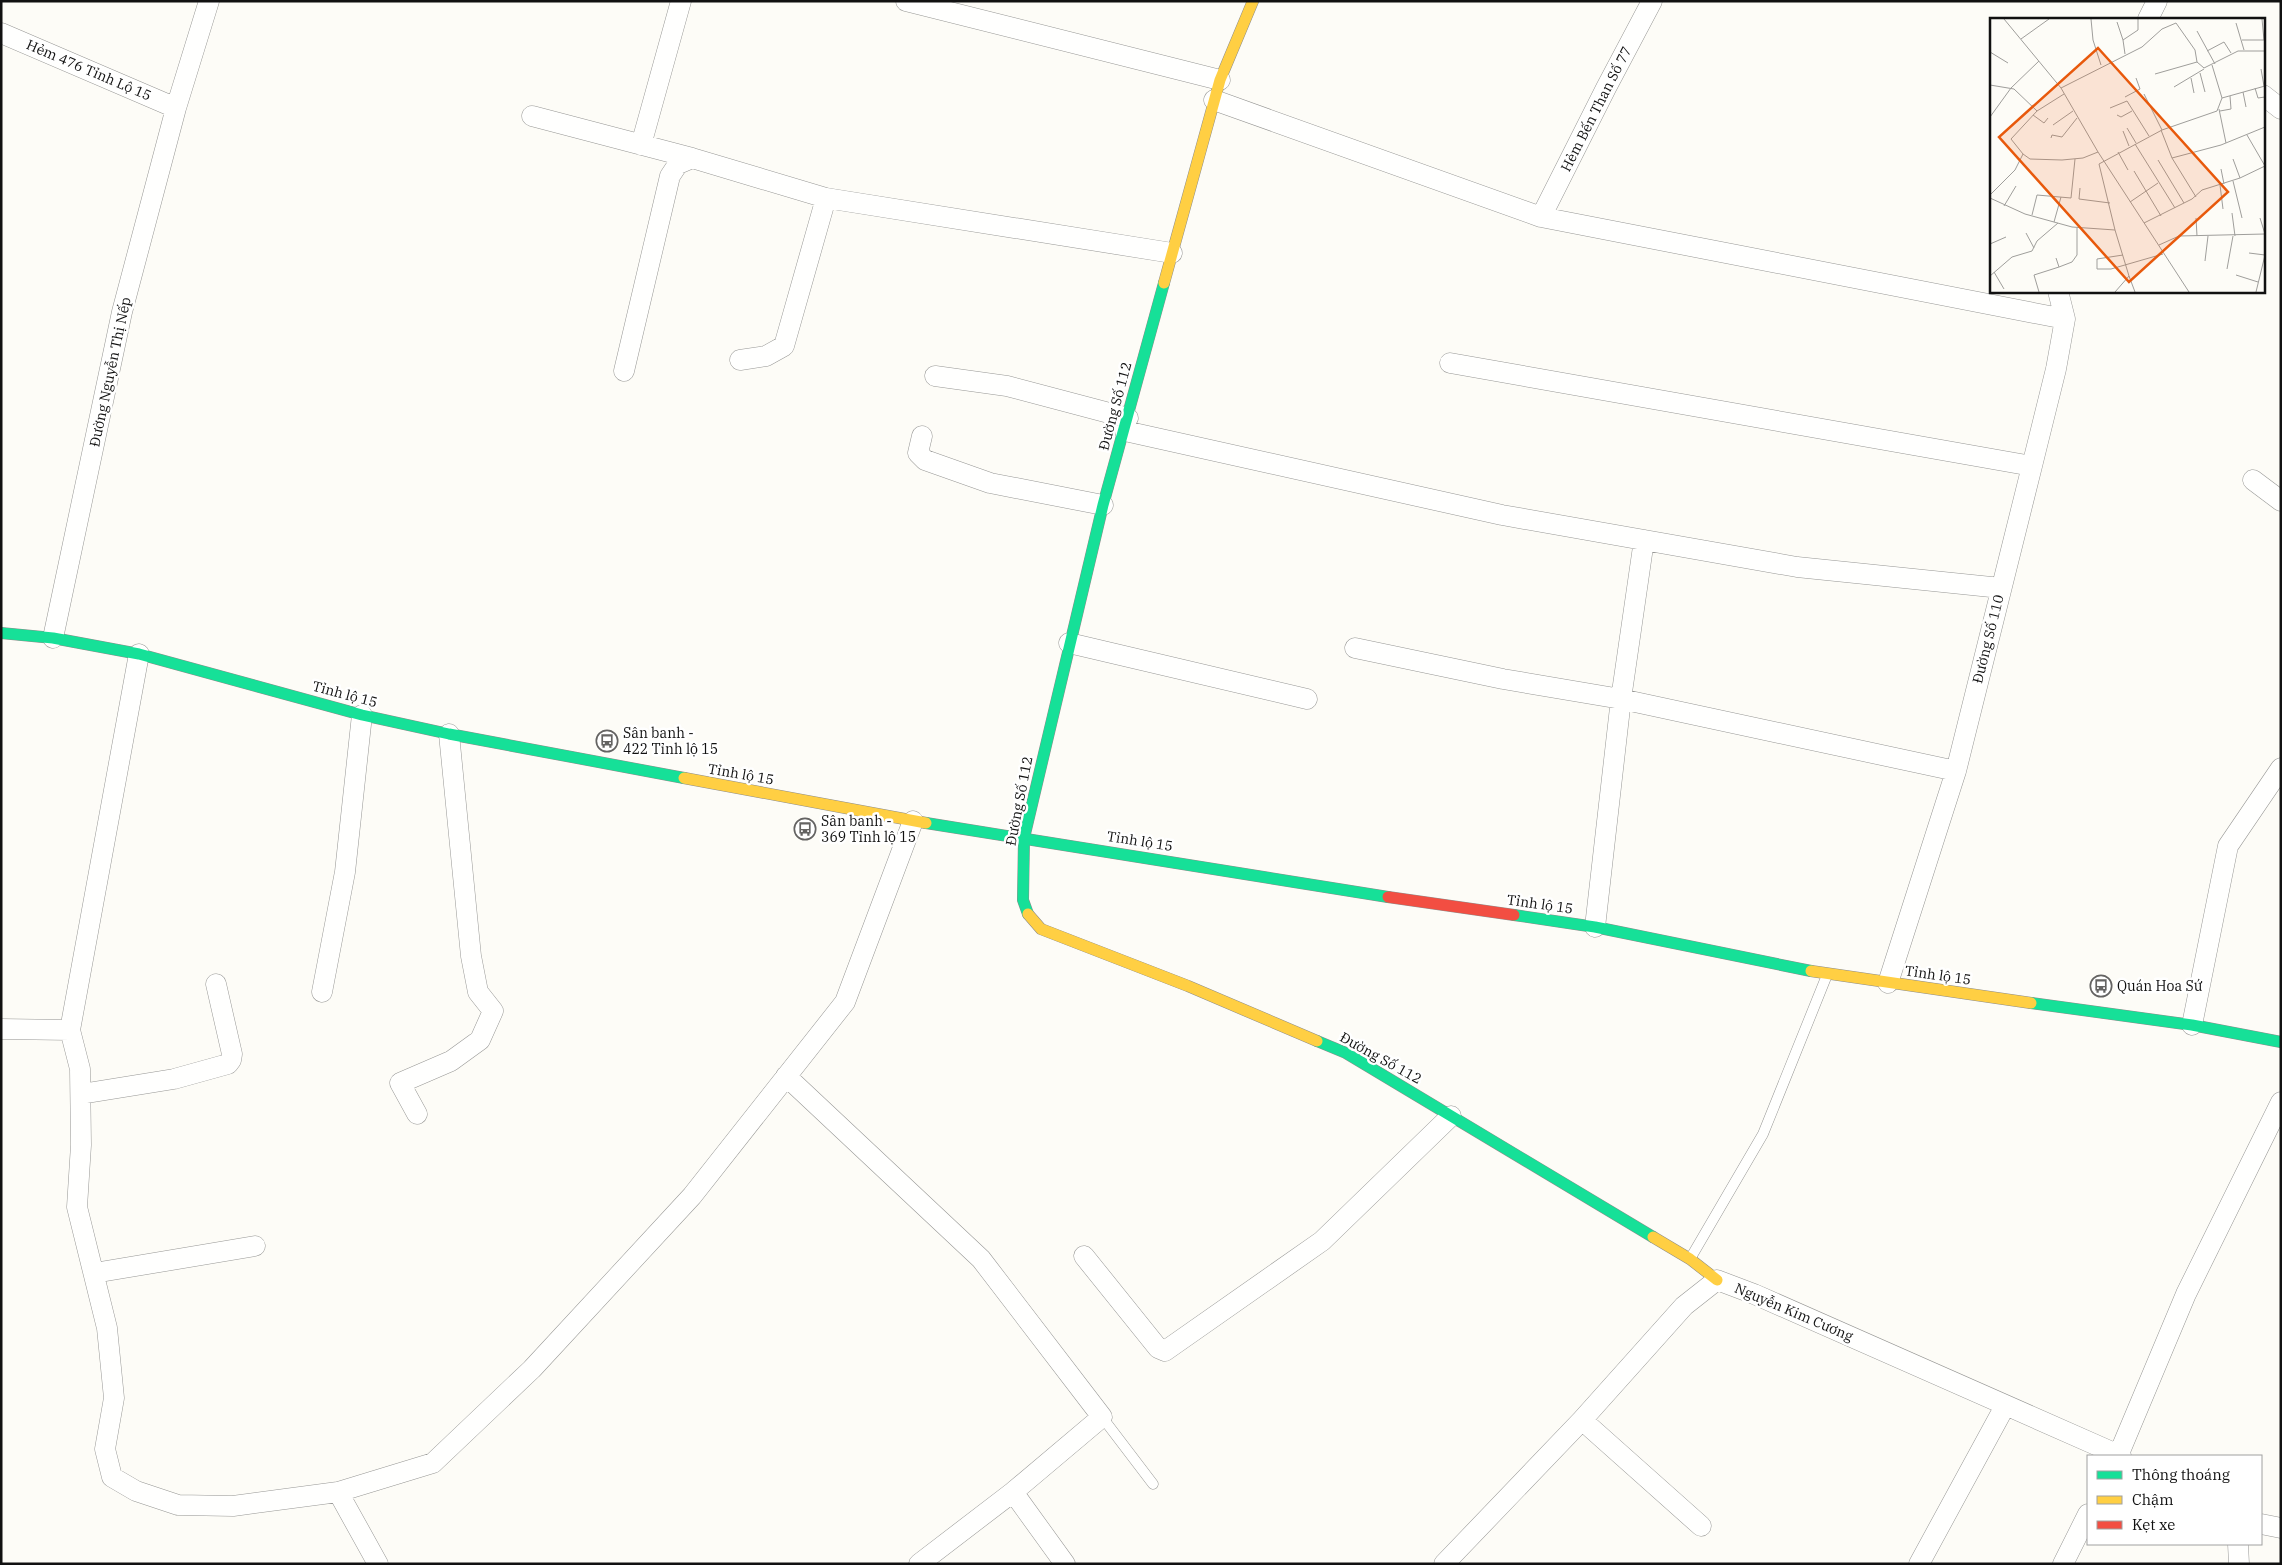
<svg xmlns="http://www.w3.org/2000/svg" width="2282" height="1565" font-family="'IBM Plex Serif',serif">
<rect width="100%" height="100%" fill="#fdfcf7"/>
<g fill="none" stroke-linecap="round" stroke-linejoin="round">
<g stroke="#979795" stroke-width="11">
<path id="lane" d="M1690,1259L1763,1134L1827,975
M1102,1417L1153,1484"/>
</g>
<g stroke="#979795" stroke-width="21">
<path id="street" d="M906,1L1220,80
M2148,19L2157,1
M1,33L176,108
M2263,95L2281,109
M1214,100L1541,217L2065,319
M532,116L692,158
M641,145L681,1
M1541,217L1606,88L1652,1
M740,360L766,356L784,346L826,198
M1450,363L2032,466
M624,371L670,176L678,164L692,158L826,198L1172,253
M935,376L1007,386L1128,418
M1125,431L1502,515L1797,567L2001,588
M922,436L918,453L925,460L990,483L1103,505
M2253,480L2281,501
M53,638L122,312L176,108L209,1
M1069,643L1307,699
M1355,648L1503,679L1621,699L1956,771
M1595,927L1621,699L1644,540
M1888,983L1956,771L2032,466L2056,369L2065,319L2058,291
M322,992L345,872L362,715
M2192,1025L2228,846L2281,768
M1,1029L70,1030L139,654
M70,1030L80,1069L81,1145L77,1207L107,1328L114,1398L105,1449L112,1477L136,1491L178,1505L233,1506L338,1492L433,1463L532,1369L692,1196L845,1002L913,821
M786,1076L981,1259L1102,1417L1013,1492L919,1564
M81,1094L174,1079L228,1064L231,1060L232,1054L216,984
M417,1114L400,1083L451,1061L480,1040L493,1011L478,992L471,956L449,734
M1084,1256L1158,1348L1165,1351L1322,1241L1451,1116
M94,1273L255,1246
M1582,1420L1701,1526
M2118,1456L2186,1294L2281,1102
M338,1492L378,1564
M1013,1492L1065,1564
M2261,1524L2281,1528
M2238,1544L2239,1564
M1444,1564L1582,1420L1684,1306L1717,1280L1754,1294L2121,1456
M1919,1564L2005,1406
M2063,1564L2088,1514"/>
</g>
<g stroke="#8e8d8b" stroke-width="12">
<path id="fast" d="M1,633L53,638L139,654L362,715L449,734L684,778
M926,823L1388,897
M1028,914L1023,900L1024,838L1103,505L1164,283
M1514,915L1595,927L1811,971
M2031,1003L2192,1025L2281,1042
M1317,1041L1346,1053L1653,1237"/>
</g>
<g stroke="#8e8d8b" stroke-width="12">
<path id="slow" d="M1164,283L1220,80L1253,1
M684,778L926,823
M1028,914L1041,929L1188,986L1317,1041
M1811,971L2031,1003
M1653,1237L1690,1259L1717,1280"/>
</g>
<g stroke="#8e8d8b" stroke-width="12">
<path id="jam" d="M1388,897L1514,915"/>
</g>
<use href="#lane" stroke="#fffffe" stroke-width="10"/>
<use href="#street" stroke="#fffffe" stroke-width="20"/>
<use href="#fast" stroke="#16e098" stroke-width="11"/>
<use href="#slow" stroke="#ffcf43" stroke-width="11"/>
<use href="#jam" stroke="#f24e42" stroke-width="11"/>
</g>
<defs>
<g id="bus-ring" transform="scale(1.125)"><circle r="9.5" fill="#fff" stroke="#646362" stroke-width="1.5"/><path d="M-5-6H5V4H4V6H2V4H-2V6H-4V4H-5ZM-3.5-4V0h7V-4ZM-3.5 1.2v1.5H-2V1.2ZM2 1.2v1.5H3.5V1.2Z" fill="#646362"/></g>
</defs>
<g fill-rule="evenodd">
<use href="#bus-ring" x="607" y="741"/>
<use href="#bus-ring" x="805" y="829"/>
<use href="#bus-ring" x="2101" y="986"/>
</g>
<g text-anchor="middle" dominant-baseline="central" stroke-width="5" stroke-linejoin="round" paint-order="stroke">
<g font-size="14" fill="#111" stroke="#fff">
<text transform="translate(89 70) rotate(23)">Hẻm 476 Tỉnh Lộ 15</text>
<text transform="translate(1596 109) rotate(-63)">Hẻm Bến Than Số 77</text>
<text transform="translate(110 372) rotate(-78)">Đường Nguyễn Thị Nếp</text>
<text transform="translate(1115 406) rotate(-75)">Đường Số 112</text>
<text transform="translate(1988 639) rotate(-76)">Đường Số 110</text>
<text transform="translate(345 694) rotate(15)">Tỉnh lộ 15</text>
<text transform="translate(741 774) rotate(10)">Tỉnh lộ 15</text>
<text transform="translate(1019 801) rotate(-79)">Đường Số 112</text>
<text transform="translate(1140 841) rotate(9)">Tỉnh lộ 15</text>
<text transform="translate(1540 904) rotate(8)">Tỉnh lộ 15</text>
<text transform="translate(1938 975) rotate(8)">Tỉnh lộ 15</text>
<text transform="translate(1381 1058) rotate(29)">Đường Số 112</text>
<text transform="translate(1794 1312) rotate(23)">Nguyễn Kim Cương</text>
</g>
<g font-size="14" fill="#111" stroke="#fff" text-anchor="start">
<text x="623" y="733">Sân banh -<tspan x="623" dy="16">422 Tỉnh lộ 15</tspan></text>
<text x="821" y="821">Sân banh -<tspan x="821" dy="16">369 Tỉnh lộ 15</tspan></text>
<text x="2117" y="986">Quán Hoa Sứ</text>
</g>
</g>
<g transform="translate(1990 18)">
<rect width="275" height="275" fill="#fdfcf7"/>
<path fill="none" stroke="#9f9e9b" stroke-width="1" d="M14,1L71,70L108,134L199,274M101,1L103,22L111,47M127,4L133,22M246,5L254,32M207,13L225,46M31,21L59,1M252,22H274L272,1M217,33L234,24L241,35M0,34L18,45M135,36L133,22L148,12V1M207,44L214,50L248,33H275M271,51L274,68M210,55L215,74M201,60L204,75M0,67L24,71L47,93L74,76M184,69L214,51M71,70L152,29L172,11L186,5L205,32L207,44L165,56M265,70L268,80L275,79M253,74L256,89M154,76L172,112M135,79L150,71L146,60M232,80L275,68M120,90L137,83L159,118M229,91L236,125M47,93L21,121L33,136L40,141L72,142L93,140L108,134M230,93L241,91L240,78M43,97L54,105L58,100M127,97L131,99L142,93M0,99L21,70L49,43M63,107L83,93M137,110L146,125M171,112L182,140L206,179M133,113L139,128M61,120L62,117L72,119L87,100M145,126L185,190M128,134L138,152M182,140L231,127L275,109M243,141L250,160M168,142L194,185M231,151L234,166M144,153L171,198M243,163L252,200M230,167L233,191M90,170L89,181L120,185M0,177L25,152L33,136M0,180L35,196L82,209L125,212L139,258L125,274M140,184L168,165M14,188L26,168M242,195L245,218M42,197L47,177L81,180L85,141M206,200L207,218M270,200L275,216M64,204L71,179M154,205L202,181L212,172L250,160L275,148L257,117M125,212L109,146L172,112L227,93L232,80L222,47M36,215L44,230M0,226L16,219M169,227L189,218L275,216M259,235L275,237M133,237L107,241V251H121L173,236M215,243L218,218M69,249L82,244L87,237V210M237,251L243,218M4,254L14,271M246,257L268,264M0,258L22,239L42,233L47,223L68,205M139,258L145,274M49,274L44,257L69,249L66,240M266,274L275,237"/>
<path fill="#e8590c" fill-opacity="0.15" stroke="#e8590c" stroke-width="2.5" d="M108,30L238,174L139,264L9,119Z"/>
<rect width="275" height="275" fill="none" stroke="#111" stroke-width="2.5"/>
</g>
<rect width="2282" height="1565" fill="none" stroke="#111111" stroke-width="5"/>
<rect x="2087" y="1455" width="175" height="90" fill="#ffffff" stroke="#a0a0a0"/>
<rect x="2097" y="1471" width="25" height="8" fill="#16e098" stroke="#a0a0a0"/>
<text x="2132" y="1480" font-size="15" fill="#111111">Thông thoáng</text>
<rect x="2097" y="1496" width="25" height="8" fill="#ffcf43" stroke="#a0a0a0"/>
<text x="2132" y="1505" font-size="15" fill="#111111">Chậm</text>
<rect x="2097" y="1521" width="25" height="8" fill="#f24e42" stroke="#a0a0a0"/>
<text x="2132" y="1530" font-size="15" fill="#111111">Kẹt xe</text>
</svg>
